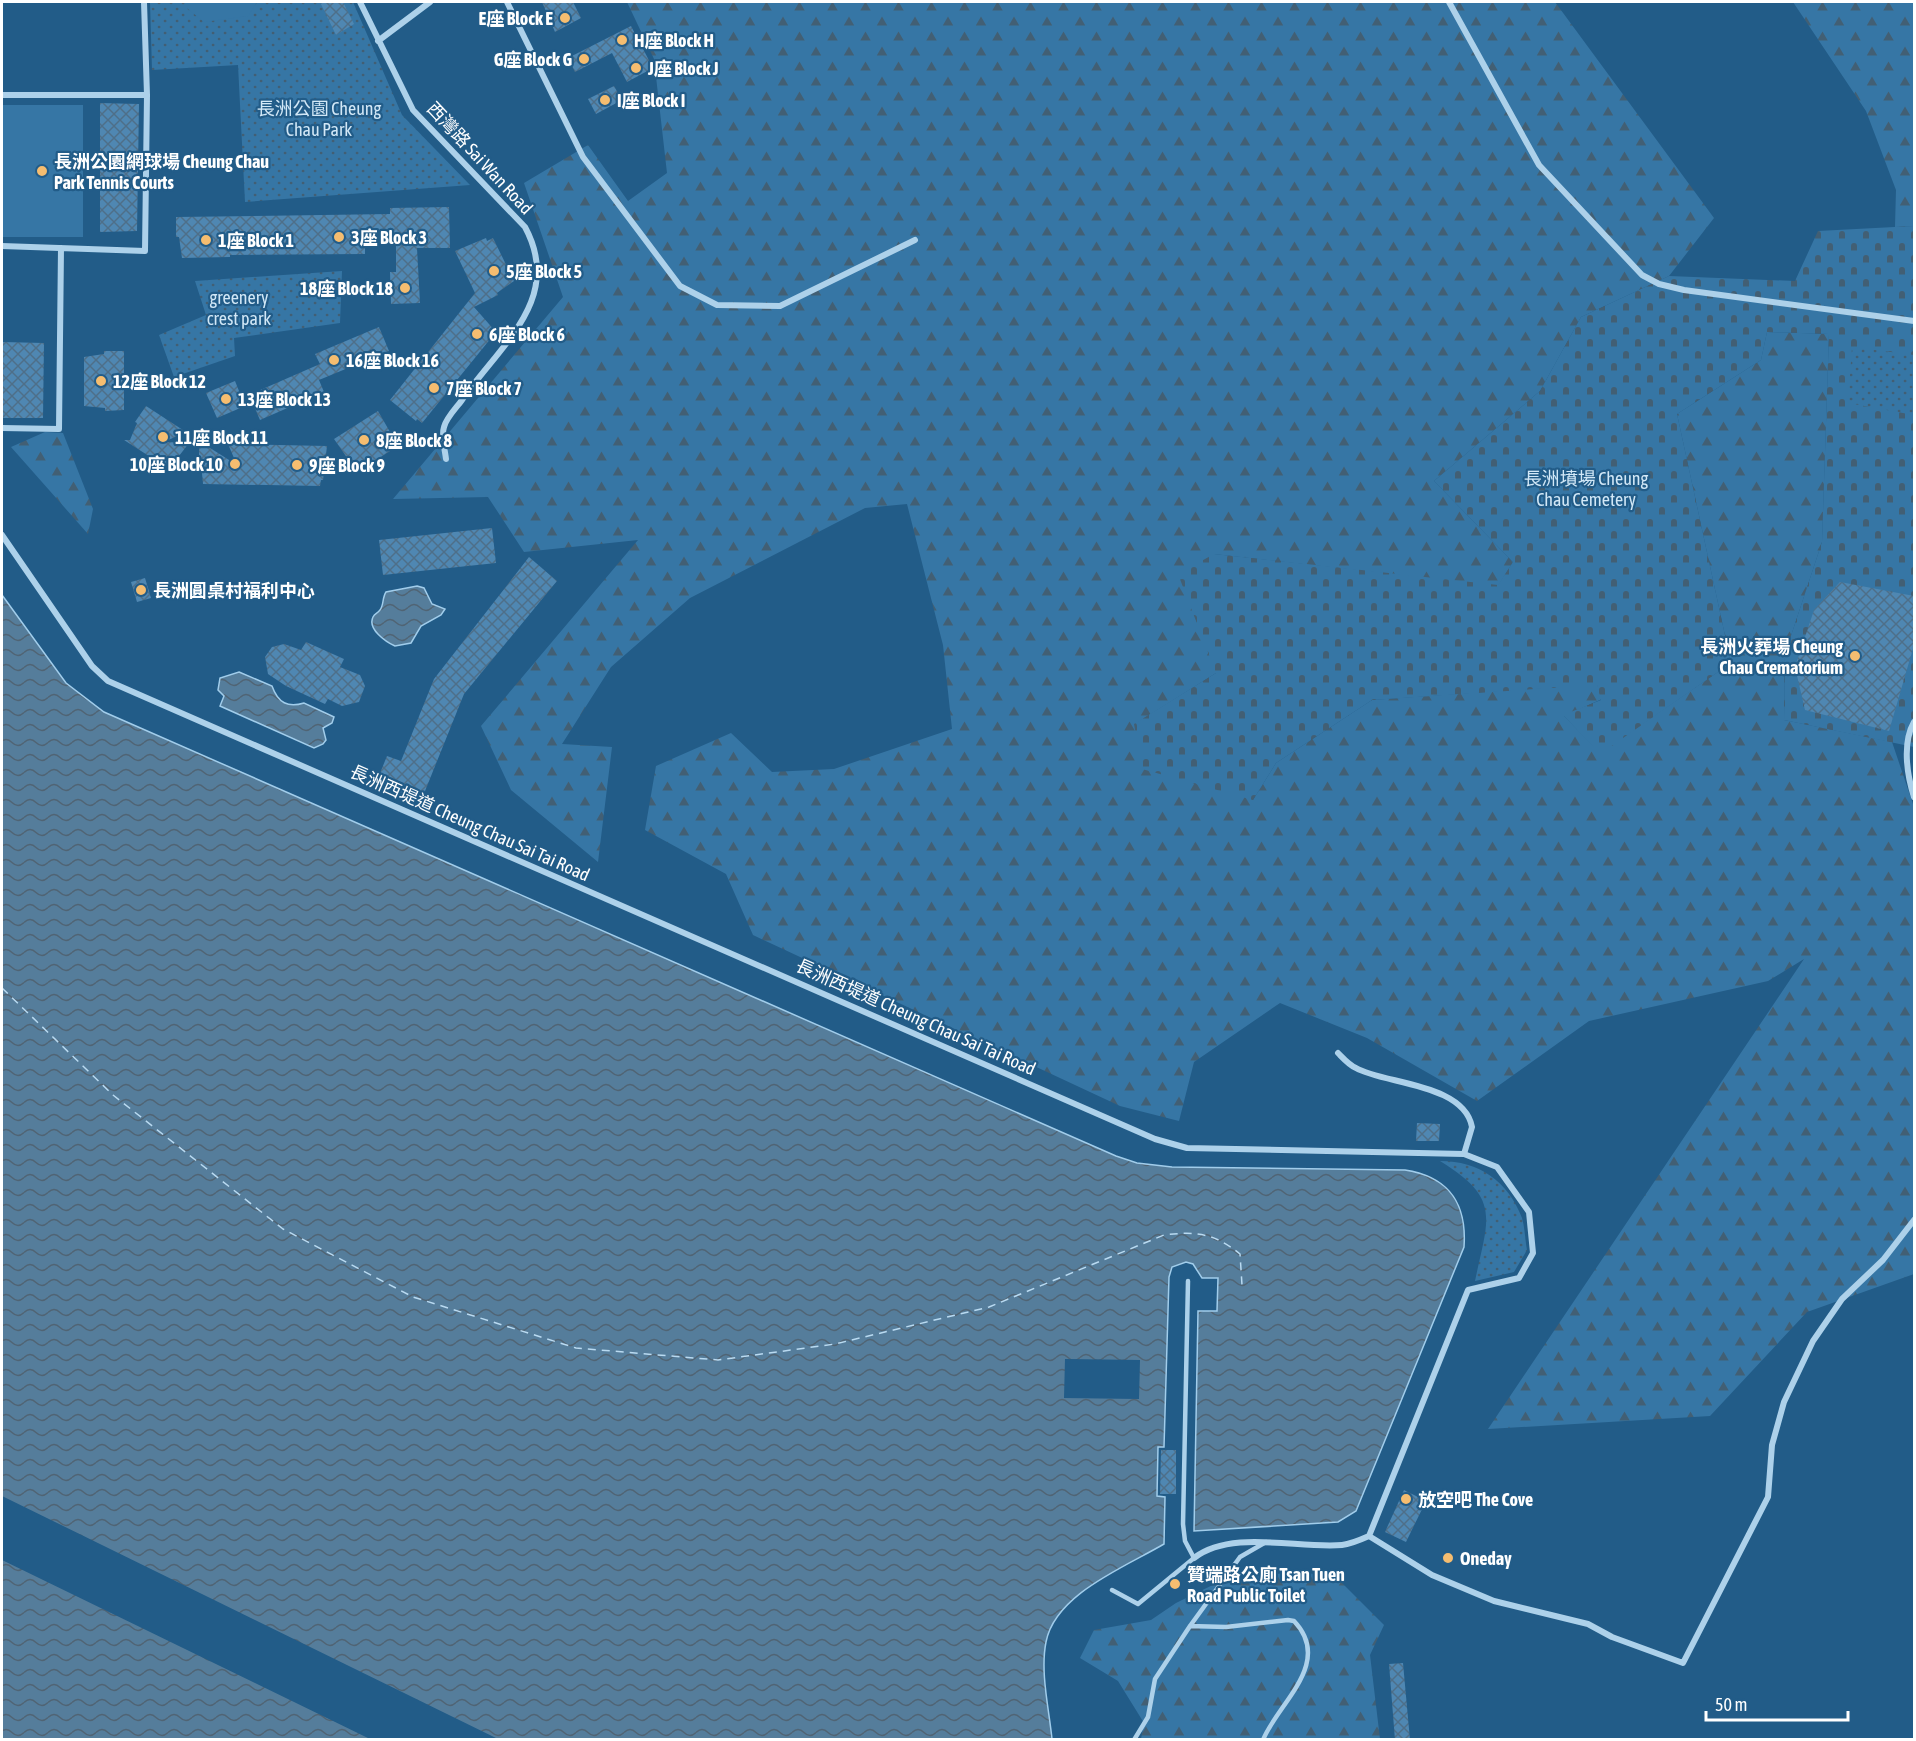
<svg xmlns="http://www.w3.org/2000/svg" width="1916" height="1741" font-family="'Asap Condensed','Noto Sans TC',sans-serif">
<defs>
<pattern id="forest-firs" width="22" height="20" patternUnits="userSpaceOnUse" patternTransform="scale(1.5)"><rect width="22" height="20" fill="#3676a5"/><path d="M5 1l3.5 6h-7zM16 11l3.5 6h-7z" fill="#425f74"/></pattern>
<pattern id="cemetery-stones" width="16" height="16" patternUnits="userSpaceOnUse" patternTransform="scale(1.5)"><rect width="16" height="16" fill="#3676a5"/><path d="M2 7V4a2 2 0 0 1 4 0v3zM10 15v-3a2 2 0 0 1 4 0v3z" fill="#425f74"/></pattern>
<pattern id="park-dots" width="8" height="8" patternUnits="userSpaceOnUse" patternTransform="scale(1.5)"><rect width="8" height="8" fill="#3676a5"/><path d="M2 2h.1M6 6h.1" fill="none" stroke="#425f74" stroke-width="1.8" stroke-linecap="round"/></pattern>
<pattern id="water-waves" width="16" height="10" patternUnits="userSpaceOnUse" patternTransform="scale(1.5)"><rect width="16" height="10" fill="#557d9b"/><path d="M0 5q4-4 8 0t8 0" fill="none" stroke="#506474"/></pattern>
<pattern id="building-cross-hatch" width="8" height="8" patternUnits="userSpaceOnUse" patternTransform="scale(1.5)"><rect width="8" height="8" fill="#4f87b2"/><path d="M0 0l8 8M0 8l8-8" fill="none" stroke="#4e6f89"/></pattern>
</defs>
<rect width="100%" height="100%" fill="#225c88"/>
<path fill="url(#forest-firs)" d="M627,2H1555L1714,218L1669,276L1581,317L1540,391L1434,481L1513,562L1498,586L1214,554L1216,673L1135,724L1253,800L1276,763L1372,700L1597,684L1602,699L1564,716L1600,753L1731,663L1677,414L1761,360L1767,332L1829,334L1822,542L1785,654L1784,720L1892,742L1914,807V1274L1807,1312L1710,1416L1488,1429L1804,959L1768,981L1589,1021L1477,1101L1367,1038L1280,1003L1194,1062L1179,1121L1120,1106L753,935L726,874L645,830L656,766L731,733L772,772L834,769L952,729L943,645L907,504L865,508L690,598L611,667L562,744L612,747L598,862L511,790L481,726L638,540L524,552L488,497L393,499L563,297L524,183L588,145L628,201L667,173L654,59Z
M1793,2H1914V226L1895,227L1896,190L1866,111Z
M45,432L63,433L93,509L88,534L11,447Z
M1294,1572L1335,1576L1384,1625L1370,1655L1380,1739H1141L1144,1723L1118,1681L1080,1658L1094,1630L1151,1620L1176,1603L1223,1580Z"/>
<path fill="url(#cemetery-stones)" d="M1914,226V747L1784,720L1785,654L1822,542L1829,334L1767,332L1761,360L1677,414L1731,663L1600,754L1563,715L1601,700L1597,685L1372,700L1276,763L1253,800L1142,769L1134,724L1216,673L1178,574L1214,554L1498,585L1513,562L1434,481L1540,391L1581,317L1669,276L1795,281L1818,231Z"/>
<path fill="url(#park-dots)" d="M150,2H353L402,115L470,185L245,202L238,65L152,70Z
M342,271L340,323L234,338L235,356L174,377L159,335L206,315L195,281Z
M1852,347L1914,355V415L1848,403Z
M1440,1161C1479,1161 1508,1181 1522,1218C1525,1228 1525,1240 1527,1250L1514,1272L1475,1281C1488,1218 1502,1199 1440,1161Z"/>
<path fill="#3676a5" d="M187,2H257L248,16L204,22L188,9Z
M2,105H83V237H2Z"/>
<path fill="url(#water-waves)" stroke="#a1cdeb" stroke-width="1.5" d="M417,586L424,588L432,604L445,609L441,615L421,626L411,643L395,646C386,642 367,629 373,617C375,613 377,614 380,610C384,605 382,598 386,592Z
M2,595L66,683L104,712L1116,1156L1137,1163L1172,1167L1405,1170C1450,1177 1467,1204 1464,1247L1356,1511L1338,1522L1194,1531L1198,1311H1217L1218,1278H1202L1193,1264L1186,1262L1172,1267L1169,1277L1164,1447H1158L1157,1496L1165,1497L1164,1544C1125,1567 1055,1594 1046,1642C1040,1672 1049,1709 1052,1739H2Z
M239,672L272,686C278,703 288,708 304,703L334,717L332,723L323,728L326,740L323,744L314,748L220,706L224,696L218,690L220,678Z"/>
<path fill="#225c88" d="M1065,1359L1140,1360L1139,1399L1064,1398Z
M2,1496L498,1739H370L2,1560Z"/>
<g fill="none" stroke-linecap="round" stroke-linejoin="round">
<path stroke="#b9daf1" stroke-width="1.5" stroke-dasharray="8 6" stroke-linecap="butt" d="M2,988L113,1095L283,1229L413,1297L576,1348L718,1360L835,1344L989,1307L1164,1235C1196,1231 1214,1233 1240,1254L1242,1285"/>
</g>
<path fill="url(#building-cross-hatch)" d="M320,2H343L354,24L336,35Z
M542,2H573L581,18L555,32Z
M631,26L653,68L627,82L612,53L575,72L568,58Z
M614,86L622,100L596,114L588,99Z
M100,103L139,104L137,231L100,232Z
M449,207L450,248H417L420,303L391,304L390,272H396V242H394L393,233H365V254L230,255V257L182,258L179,237H176V217L390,214V208Z
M486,238L487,241L493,238L514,281L497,293L498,295L474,307L496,332L422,423L417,419L416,421L390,400L475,293L455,251Z
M379,327L389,351L319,380L324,392L260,420L249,395L320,364L315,354Z
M2,342L44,343L43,418H2Z
M104,351H124V410L105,411V408L84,406V357L104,354Z
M235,381L245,406L217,418L206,393Z
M146,406L186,432L164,442L189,443L169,469L124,440H130L137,423L135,422Z
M378,411L398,446L357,472L334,439Z
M199,441L237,465L228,444L327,446L323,480H321L320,486L203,484L201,463H199Z
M492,528L496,563L383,575L379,540Z
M529,557L557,581L464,694L421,801L376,783L387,756L401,761L434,679Z
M145,578L151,598L137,602L131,582Z
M1840,582L1914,596V645L1889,731L1805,710L1795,667L1814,610Z
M306,642L344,659L340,667L360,675L365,686L359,702L342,706L328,699L325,704L286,686L268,674L265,657L272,647L284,644L301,650Z
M1417,1123L1440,1124L1439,1141H1416Z
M1161,1450H1176V1494H1160Z
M1404,1490L1426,1501L1406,1542L1385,1532Z
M1403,1663L1410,1740H1395L1389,1664Z"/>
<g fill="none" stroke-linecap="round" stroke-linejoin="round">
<path stroke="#add1ea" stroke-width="4.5" d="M1112,1590L1138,1604L1194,1558L1185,1541L1183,1524L1188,1281
M1190,1626L1226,1627L1288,1620L1294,1621C1334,1663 1277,1704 1263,1740
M1134,1740L1148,1717L1155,1679L1190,1626L1240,1557L1266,1542"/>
<path stroke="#add1ea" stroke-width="6" d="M360,2L413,110L525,227C564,299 500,345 462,400C457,407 446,418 444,427C441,436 445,450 446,459
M507,2L583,157L680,286L717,305L780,306L915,240
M1449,2L1539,165L1642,275L1659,284L1684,290L1914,321
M378,41L430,2
M2,95H147
M2,246L145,251L147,95L144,2
M2,428L59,429L61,248
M2,535L92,666L108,681L1155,1139L1187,1148L1464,1154L1497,1167L1529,1212L1533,1253L1519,1278L1468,1290L1369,1536
M1914,722C1902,743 1907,775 1914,797
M1338,1053C1343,1058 1349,1065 1356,1068C1383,1084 1464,1083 1472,1127L1464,1154
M1369,1536L1432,1575L1494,1601L1588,1624L1612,1637L1683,1663L1768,1497L1772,1445L1784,1402L1813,1341L1842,1299L1883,1260L1914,1220
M1194,1558C1232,1529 1298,1549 1342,1545C1351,1544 1360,1540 1369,1536"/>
</g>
<g fill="#f5bd70" stroke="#225c88" stroke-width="2">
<circle cx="565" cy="18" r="6"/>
<circle cx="622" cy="40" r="6"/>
<circle cx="584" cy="59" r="6"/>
<circle cx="636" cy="68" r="6"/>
<circle cx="605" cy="100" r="6"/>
<circle cx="42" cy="171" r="6"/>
<circle cx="339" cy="237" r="6"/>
<circle cx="206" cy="240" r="6"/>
<circle cx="494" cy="271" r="6"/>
<circle cx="405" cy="288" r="6"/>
<circle cx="477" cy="334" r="6"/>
<circle cx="334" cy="360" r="6"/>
<circle cx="101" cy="381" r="6"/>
<circle cx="434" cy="388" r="6"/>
<circle cx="226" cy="399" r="6"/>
<circle cx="163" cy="437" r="6"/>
<circle cx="364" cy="440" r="6"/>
<circle cx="235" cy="464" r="6"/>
<circle cx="297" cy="465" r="6"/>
<circle cx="141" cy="590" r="6"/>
<circle cx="1855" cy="656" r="6"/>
<circle cx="1406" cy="1499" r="6"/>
<circle cx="1448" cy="1558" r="6"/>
<circle cx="1175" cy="1584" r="6"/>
</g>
<g text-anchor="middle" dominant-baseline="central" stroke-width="4.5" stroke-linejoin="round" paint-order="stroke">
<g font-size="18" font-weight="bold" fill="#fff" stroke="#225c88" text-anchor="start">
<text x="553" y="18" text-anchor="end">E座 Block E</text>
<text x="634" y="40">H座 Block H</text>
<text x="572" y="59" text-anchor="end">G座 Block G</text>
<text x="648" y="68">J座 Block J</text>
<text x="617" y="100">I座 Block I</text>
<text x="54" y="161">長洲公園網球場 Cheung Chau<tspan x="54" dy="21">Park Tennis Courts</tspan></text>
<text x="351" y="237">3座 Block 3</text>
<text x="218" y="240">1座 Block 1</text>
<text x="506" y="271">5座 Block 5</text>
<text x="393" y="288" text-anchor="end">18座 Block 18</text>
<text x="489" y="334">6座 Block 6</text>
<text x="346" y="360">16座 Block 16</text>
<text x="113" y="381">12座 Block 12</text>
<text x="446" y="388">7座 Block 7</text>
<text x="238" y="399">13座 Block 13</text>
<text x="175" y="437">11座 Block 11</text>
<text x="376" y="440">8座 Block 8</text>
<text x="223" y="464" text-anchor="end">10座 Block 10</text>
<text x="309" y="465">9座 Block 9</text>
<text x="153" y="590">長洲圓桌村福利中心</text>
<text x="1843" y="646" text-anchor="end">長洲火葬場 Cheung<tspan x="1843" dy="21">Chau Crematorium</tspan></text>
<text x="1418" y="1499">放空吧 The Cove</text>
<text x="1460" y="1558">Oneday</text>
<text x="1187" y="1574">贊端路公廁 Tsan Tuen<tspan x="1187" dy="21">Road Public Toilet</tspan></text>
</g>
<g font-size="18" fill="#d2e8f7" stroke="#225c88">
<text x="319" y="108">長洲公園 Cheung<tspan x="319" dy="21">Chau Park</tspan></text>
<text x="239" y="297">greenery<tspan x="239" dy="21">crest park</tspan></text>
<text x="1586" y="478">長洲墳場 Cheung<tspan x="1586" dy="21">Chau Cemetery</tspan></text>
</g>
<g font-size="18" fill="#fff" stroke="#225c88">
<text transform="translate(480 158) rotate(47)">西灣路 Sai Wan Road</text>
<text transform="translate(470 823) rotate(24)">長洲西堤道 Cheung Chau Sai Tai Road</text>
<text transform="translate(916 1017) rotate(24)">長洲西堤道 Cheung Chau Sai Tai Road</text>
</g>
</g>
<rect width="1916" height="1741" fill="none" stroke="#ffffff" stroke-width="6"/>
<path d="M1706 1711v9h142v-9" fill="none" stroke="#ffffff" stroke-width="3"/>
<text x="1715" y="1711" font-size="18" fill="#ffffff" stroke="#225c88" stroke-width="4.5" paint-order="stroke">50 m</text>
</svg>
